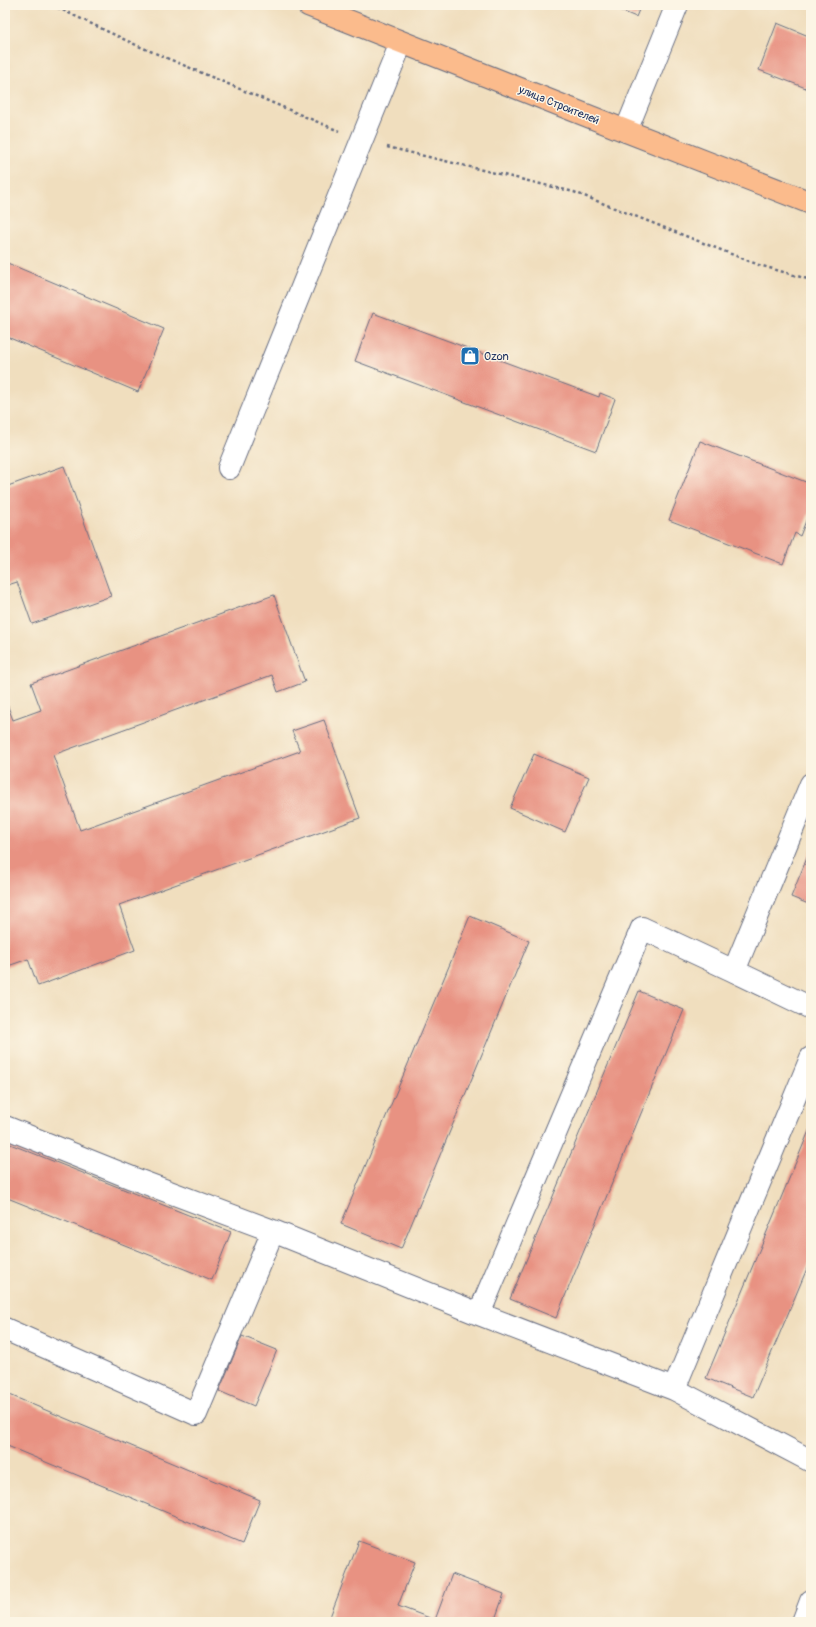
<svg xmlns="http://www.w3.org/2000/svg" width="816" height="1627" font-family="Pangolin,sans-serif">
<rect width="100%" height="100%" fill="#fcf5e5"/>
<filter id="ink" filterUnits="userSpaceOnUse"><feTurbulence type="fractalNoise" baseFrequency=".025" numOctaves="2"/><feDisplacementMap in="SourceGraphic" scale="8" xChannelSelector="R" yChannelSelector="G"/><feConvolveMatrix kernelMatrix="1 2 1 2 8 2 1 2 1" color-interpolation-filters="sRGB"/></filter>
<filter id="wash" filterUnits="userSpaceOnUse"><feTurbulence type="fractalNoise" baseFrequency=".012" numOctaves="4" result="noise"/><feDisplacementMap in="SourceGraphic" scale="16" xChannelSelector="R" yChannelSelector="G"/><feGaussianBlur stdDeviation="0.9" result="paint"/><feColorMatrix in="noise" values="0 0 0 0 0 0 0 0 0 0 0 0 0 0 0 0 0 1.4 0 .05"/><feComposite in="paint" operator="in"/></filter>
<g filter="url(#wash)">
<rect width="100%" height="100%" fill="#f0debe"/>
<g id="blocks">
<path fill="#e89282" d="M607,5H641L636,17Z
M777,23L811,37V90L759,70Z
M5,262L164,329L138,392L5,336Z
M373,313L599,397L600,393L615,399L596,451L355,361Z
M700,441L811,484V508L800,536L795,533L783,564L669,520Z
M64,466L111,596L32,624L17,582L5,586V487Z
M274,595L305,682L278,692L272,675L53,755L80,830L300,751L292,731L324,720L360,818L119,905L135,950L38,986L28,959L5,967V868L9,867L5,857V699L13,720L41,710L31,683Z
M534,754L589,777L565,832L510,808Z
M811,848V905L791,897Z
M470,916L529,941L401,1249L341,1224Z
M639,991L684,1010L556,1318L510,1299Z
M811,1126V1259L753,1397L706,1378Z
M5,1142L231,1232L212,1280L5,1197Z
M242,1336L277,1350L254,1406L219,1391Z
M5,1393L260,1500L242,1544L5,1445Z
M359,1541L415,1562L398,1606L435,1620L452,1574L504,1594L494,1622H328Z"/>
</g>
</g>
<g filter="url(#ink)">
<use href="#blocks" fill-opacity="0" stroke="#666c80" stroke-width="1"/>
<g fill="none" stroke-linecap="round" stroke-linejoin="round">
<g stroke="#666c80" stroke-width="24">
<path id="minor" d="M626,131L677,5
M229,468L401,43
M734,971L811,1008
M5,1127L132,1178L273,1231
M479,1314L674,1389L811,1461
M5,1329L196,1414L273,1231L479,1314L642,928L734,971L811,784
M674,1389L811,1058
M803,1622L811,1601"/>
</g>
<g stroke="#666c80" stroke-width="24">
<path id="major" d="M308,5L626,131L811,203"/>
</g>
<path stroke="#666c80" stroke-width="2.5" stroke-dasharray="3 3" stroke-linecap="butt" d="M52,5L136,45L339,131
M387,147L574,192L759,265L811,280"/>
<use href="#minor" stroke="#fff" stroke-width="22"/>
<use href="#major" stroke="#fbbb8c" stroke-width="22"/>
</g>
</g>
<defs>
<g id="shop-square" transform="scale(1)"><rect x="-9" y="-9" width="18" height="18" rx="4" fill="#1f6fb2" stroke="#fcf5e5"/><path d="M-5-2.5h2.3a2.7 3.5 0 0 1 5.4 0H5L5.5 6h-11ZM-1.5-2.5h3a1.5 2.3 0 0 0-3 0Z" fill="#fff"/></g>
</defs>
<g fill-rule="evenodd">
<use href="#shop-square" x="470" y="356"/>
</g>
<g text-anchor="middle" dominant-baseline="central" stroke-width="3" stroke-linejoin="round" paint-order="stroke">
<g font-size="11" fill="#1b2f5e" stroke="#fcf5e5">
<text transform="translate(559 105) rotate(22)">улица Строителей</text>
</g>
<g font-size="11" fill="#1b2f5e" stroke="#fcf5e5" text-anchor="start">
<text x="484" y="356">Ozon</text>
</g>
</g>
<rect width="816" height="1627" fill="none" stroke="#fcf5e5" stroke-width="20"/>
</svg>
